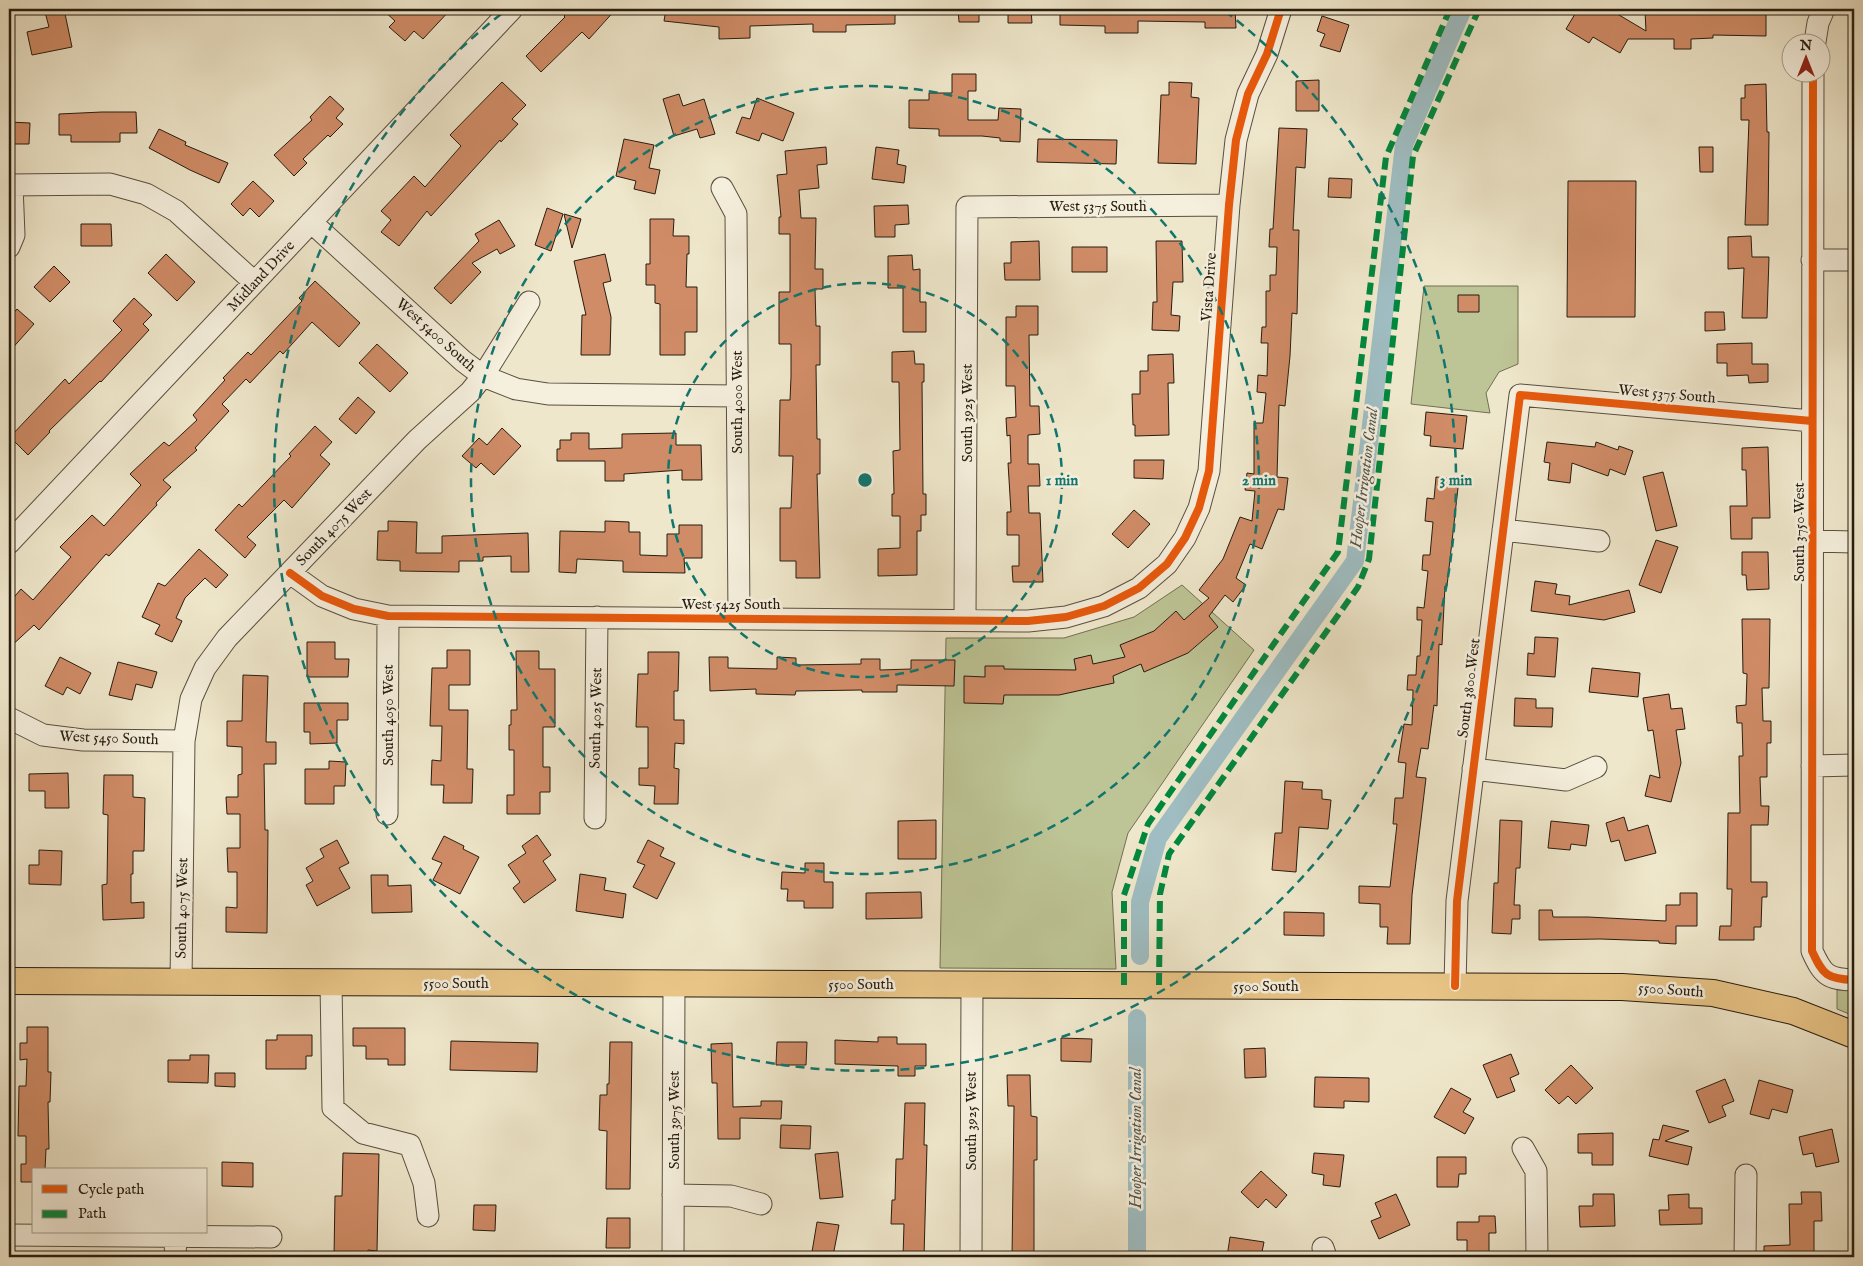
<svg xmlns="http://www.w3.org/2000/svg" width="1863" height="1266" font-family="'IM FELL English',serif">
<rect width="100%" height="100%" fill="#efe7cb"/>
<filter id="stains"><feTurbulence type="fractalNoise" baseFrequency=".004" numOctaves="4"/><feColorMatrix values="0 0 0 0 .2 0 0 0 0 .09 0 0 0 0 .02 0 0 0 .5 -.17"/></filter>
<radialGradient id="worn" r=".72"><stop offset=".6" stop-color="#630" stop-opacity="0"/><stop offset="1" stop-color="#630" stop-opacity=".3"/></radialGradient>
<path fill="#bdc495" stroke="#727052" d="M1424,286H1518V364L1499,372L1486,393L1490,413L1411,404Z
M1182,585L1254,650L1128,833L1112,892L1116,969L940,968L946,638H1064L1134,617Z
M1837,987H1854V1016L1837,1009Z"/>
<g fill="none" stroke-linecap="round" stroke-linejoin="round">
<path stroke="#9fbdc2" stroke-width="18" d="M1140,956V902L1158,838L1355,561L1404,145L1463,9
M1137,1018V1257"/>
</g>
<path fill="#d08c67" stroke="#271c10" d="M64,9L72,47L32,55L27,32L49,27L45,12Z
M382,9H451L423,39L414,31L405,41L389,27L395,21Z
M570,9H616L589,39L582,32L541,72L526,56L565,17L564,16Z
M666,9H895V24L846,25V32H813V24L750,26V38L719,39V27L664,21Z
M958,9H979V22H959Z
M1008,9H1031L1032,23H1008Z
M1060,9H1235L1236,28H1205V22L1138,21V33H1105V26L1060,25Z
M1578,9H1609L1646,31L1645,11L1753,9V13L1766,14V36L1713,35V38L1691,39V49H1674V39H1628L1620,53L1593,37L1589,43L1566,29Z
M1322,16L1349,25L1340,52L1320,46L1325,34L1317,31Z
M952,74H976V91H968V120H998L999,108L1021,109L1020,142L1000,141V138L982,136H939V129L909,128V100H929V93H952Z
M1319,80V111H1296V81Z
M502,82L526,105L512,119L518,124L501,142L500,140L431,216L427,211L399,246L381,232L391,220L381,211L414,176L425,187L461,146L450,135Z
M1169,82L1192,83L1191,97L1199,98L1196,164L1158,163L1161,95H1169Z
M1766,84L1767,132H1769L1768,225H1745L1749,120H1741V98H1745V85Z
M679,94L683,106L704,99L715,134L700,138L697,129L674,136L663,99Z
M330,96L344,109L336,118L343,124L330,137L328,135L303,159L307,163L294,176L274,155L312,120L310,117Z
M757,98L794,113L783,141L762,133L759,141L736,133L742,117L750,119Z
M102,112H136L137,133H120V142H71V135H59V114Z
M9,122L30,123L29,144H9Z
M1279,128L1307,129L1305,168L1296,167L1293,230H1299L1297,314L1292,313L1290,356L1285,406L1279,405L1277,477L1288,478L1284,510L1278,509L1262,549L1250,544L1236,578L1246,585L1233,602L1225,595L1209,616L1218,627L1188,653L1144,672L1141,664L1113,676L1114,683L1059,695H1004L1003,704L964,703V676L985,677V666H1004V669L1076,670L1074,659L1091,655L1093,664L1125,657L1120,645L1154,631L1176,611L1184,620L1209,598L1199,590L1223,559L1240,517L1252,521L1255,491L1245,490L1247,473L1254,474V423H1263L1266,393L1257,392L1258,375L1267,376L1268,343H1261L1262,327H1266V291H1270V275H1276L1277,247H1269L1270,229H1273Z
M159,129L186,142L185,145L228,163L219,183L190,170L149,148Z
M624,139L654,145L649,168L660,170L655,194L634,189L636,181L616,176Z
M1038,139L1117,140L1116,164L1037,162Z
M826,147L827,164L817,165L819,188L799,190L801,218H816L815,269H823V289H815L816,326H820V365H816L817,439H820V474H817L820,578H796V561H780V508H791L793,456H779L780,400H790L791,377V344H779V292H790V234H779V217H781L777,175L787,174L785,151Z
M876,147L899,150L897,164L906,166L904,183L872,179Z
M1699,147H1713V172H1700Z
M1329,178L1352,179L1351,198L1328,197Z
M253,181L274,201L259,217L250,208L243,216L231,204Z
M1568,181H1636L1635,317H1567Z
M908,205L909,224L895,225V237H875L874,206Z
M547,208L563,214L551,251L535,245Z
M564,214L581,219L572,248Z
M650,219H674L673,236H689V254H687L686,287H697V332H685V355H660V304L655,303V285H646V264H650Z
M499,220L515,246L500,254L497,249L472,263L481,272L451,304L434,288L479,241L475,234Z
M81,224H111L112,246H81Z
M1751,236L1752,257H1769L1767,318H1742L1744,268L1728,269V237Z
M1039,241L1040,280H1005L1004,263H1011V242Z
M1156,241H1182L1183,282H1173L1171,315L1180,316L1179,331L1152,330L1153,302H1157Z
M1072,247H1107V272H1072Z
M166,254L195,282L177,301L148,273Z
M605,254L611,281L603,283L611,317L610,355H581L582,315H586L574,261Z
M912,255L913,270L920,269V302H926V332H903V288H888V256Z
M54,266L70,282L50,302L34,287Z
M315,281L360,323L339,347L312,322L283,354L280,351L250,383L246,379L222,404L229,411L195,448L197,450L163,480L171,487L156,503L157,505L109,556L106,554L39,630L34,625L9,648V603L21,589L33,600L71,557L60,547L92,515L104,526L141,485L130,474L164,442L169,446L197,420L193,415L225,380L223,378L248,352L251,355L302,301L299,298Z
M1458,295H1479V312H1458Z
M134,298L152,315L143,324L149,330L101,382L100,381L49,431L50,432L28,455L10,437L65,379L69,384L122,330L113,321Z
M1016,306H1038V335H1029L1030,406H1039L1040,434L1028,435V464H1039L1040,486H1028L1029,513H1040L1043,582H1013L1012,566H1019V535H1007V512H1011L1008,463H1011L1010,435L1007,436L1006,418L1016,417L1015,386H1006V317H1016Z
M17,309L34,324L9,352V318Z
M1705,312H1724L1725,330L1705,331Z
M1752,343V364H1768V382L1749,383L1748,375L1727,376V363H1717V344Z
M377,344L408,373L390,392L359,363Z
M914,351L915,364H924V382H922L923,494H926V515H921V531H917V575L878,576V549L900,548V516H892V494H894L893,451L900,450L899,382H892V352Z
M1173,354L1174,383H1168L1169,435L1135,436V425H1133L1132,394H1140V371H1148V355Z
M358,397L375,412L356,434L339,419Z
M1426,412L1467,416L1463,449L1430,446L1431,436L1424,435Z
M315,426L332,442L320,455L330,464L292,508L284,500L247,537L256,545L245,558L215,530L239,504L242,507L291,456L289,454Z
M502,428L521,446L494,475L481,463L476,468L462,456L479,438L487,445Z
M571,433H589V449L622,448V434L676,433V445H701L702,480H682V470L624,474V481H605V461H557V449H560V440H571Z
M1547,442L1595,447L1596,442L1618,450L1619,446L1633,451L1625,475L1610,469L1608,476L1572,463L1570,483L1548,480L1550,463L1544,462Z
M1768,447L1770,518H1752V539H1731L1730,506H1747L1746,470H1742V448Z
M1134,460H1164L1163,479L1134,478Z
M1663,472L1677,526L1656,531L1643,477Z
M1436,477L1459,479L1447,586H1445L1442,645L1439,644L1437,706L1434,705L1428,749L1421,748L1416,777L1426,778L1412,895L1410,944H1387L1388,927H1380V904L1359,903V886L1390,887L1397,824H1393L1395,798H1403L1406,763L1398,762L1404,724L1412,725L1413,690H1407L1408,675H1416L1417,656H1420L1422,620H1417V607L1424,608L1428,571L1422,570L1423,555H1430L1433,522L1425,521L1427,498L1434,499Z
M1134,510L1150,524L1128,548L1112,534Z
M388,521L417,522L416,553H442V536L528,533L529,572H511V556L483,557V561H459V572L400,571V561L377,560L378,531H388Z
M605,521L629,522V532H640V555L667,556V534H679V525H702V558H684L685,573L623,572V561L577,559L576,573L559,572L560,531L605,532Z
M1656,540L1678,547L1661,593L1639,585Z
M199,549L228,575L216,588L205,578L185,598L176,618L182,621L172,642L155,634L160,625L142,617L158,583L165,586Z
M1742,552H1768L1769,589L1747,590L1746,575H1742Z
M1535,581L1557,584L1555,594L1570,596L1569,605L1629,590L1635,612L1604,620L1531,611Z
M1742,619H1770L1769,688H1762L1763,721H1771V743H1767V777H1760L1761,806H1769L1768,825H1751V882H1767V897H1762L1761,927H1754V940H1719L1720,926H1731L1732,889H1727L1728,813H1740L1739,756H1743L1742,723H1737L1736,706L1746,705L1747,674L1743,673Z
M1535,637L1558,638L1555,677L1527,675L1528,653L1534,654Z
M307,642H335V659H349L348,677H307Z
M447,650H470V685H449V710H468L467,769H473L472,803H443L444,785H431L432,760L441,761L442,726H430L432,668H447Z
M516,651H539V669H555V727H543V767H550V792H540V814H507V795H514V750H509V725H511V710H517Z
M648,652H679L678,691H674V720H684V744L675,743L674,768L679,769L678,804H654L655,786L639,785V768H648V727H636L638,674H648Z
M60,657L91,673L80,694L67,687L63,695L45,686Z
M709,657H728V668L777,669V657L796,658V665L861,664V659H880V670L911,669V660H955L954,686L897,685V692H862V690L796,691L795,695L756,694V689L710,691Z
M118,662L157,672L152,688L136,684L132,700L109,695Z
M1592,668L1640,673L1638,697L1589,692Z
M243,675L268,676L266,742H276V764H264L265,830H268L267,933L226,932V907L237,908V872H228L227,848H240V814H227L226,797H238V775L242,774V747L227,746V721H242Z
M1669,694L1671,709L1682,708L1685,729L1676,730L1681,763L1671,802L1645,796L1650,775L1660,778L1653,730L1648,731L1643,698Z
M1515,698L1536,699V708H1553L1552,727L1514,726Z
M304,703H348V720H337V743L310,744V732H304Z
M329,761L346,762L345,786H334V804H305V769H329Z
M68,773L69,808H45V791H29V774Z
M104,775H133V797L145,798L144,851H133V874H131V903L144,902V918L103,920L102,885L107,884L108,815L103,814Z
M1285,781L1303,782L1302,789L1322,790V799L1331,800L1328,829L1299,827L1296,872L1272,870L1275,833H1282Z
M1624,817L1628,831L1648,825L1656,853L1625,861L1619,840L1611,842L1606,823Z
M936,820V859H898V821Z
M1500,820L1522,821L1520,868H1516L1514,905H1520V919H1512L1511,934L1492,933L1494,883H1498Z
M1551,821L1589,825L1586,846L1571,844L1570,850L1548,848Z
M537,835L551,855L543,861L556,880L524,903L513,888L520,882L508,865L526,853L522,846Z
M444,836L464,846L463,849L479,857L460,894L433,880L442,863L432,859Z
M337,840L349,863L339,868L350,888L317,906L306,885L313,881L306,868L324,857L320,849Z
M648,840L664,848L660,856L675,863L657,899L633,887L645,865L637,862Z
M39,850L62,851L61,885L29,884V865H39Z
M805,863H824V882H833V908H804V901H787L788,889H781L782,872L805,873Z
M580,874L606,878L604,890L626,894L623,918L576,911Z
M371,875H388V886L411,885L412,912L372,913Z
M921,892L922,918L866,919V893Z
M1680,893H1697V926H1676V944L1659,943V941L1600,939L1539,940V910H1552L1553,917H1588L1666,921V905H1680Z
M1284,912L1324,913V936L1284,935Z
M27,1027H48V1072H51L50,1102H48L49,1149H46L45,1170H34V1182H21V1164H26V1136H18L19,1086H26L27,1059L20,1060V1043H27Z
M353,1028H405V1065H388V1059H366V1046H353Z
M277,1035H312V1056H306V1069H266V1040H277Z
M878,1037H897V1044H926V1066H915V1076H898V1066L835,1064V1040L878,1042Z
M1061,1038L1092,1039L1091,1062L1061,1061Z
M451,1041L538,1043L537,1072L450,1070Z
M610,1042H632L630,1189H606L607,1131L599,1130L600,1095H607V1084H609Z
M777,1042H807L806,1065H776Z
M732,1043L733,1107L761,1106V1101H782L781,1119L740,1118V1139H718L717,1083H712L711,1044Z
M1265,1048L1266,1077L1245,1078L1244,1049Z
M1511,1054L1519,1074L1510,1078L1515,1091L1497,1098L1483,1065Z
M190,1055H209L208,1083L168,1082V1060H190Z
M1571,1065L1593,1088L1576,1104L1568,1096L1559,1104L1545,1090Z
M215,1073H235V1087L215,1086Z
M1007,1075H1030L1031,1116L1037,1117V1160H1034V1257H1012L1014,1106H1008Z
M1315,1077L1369,1078V1102L1344,1101V1108L1314,1107Z
M1725,1079L1734,1101L1722,1106L1726,1116L1709,1123L1696,1091Z
M1759,1080L1793,1090L1787,1113L1772,1109L1769,1119L1750,1114Z
M1451,1088L1471,1099L1463,1112L1474,1118L1465,1134L1434,1117Z
M905,1103H925L924,1145H927L924,1257H903L904,1224H891L892,1200H895L896,1159H903Z
M781,1125L811,1126L810,1149L780,1148Z
M1663,1125L1689,1131L1665,1141L1692,1147L1688,1165L1649,1156L1653,1139L1659,1140Z
M1832,1129L1839,1162L1816,1167L1813,1153L1803,1155L1799,1137Z
M1613,1133V1165H1592V1153H1578V1134Z
M838,1152L843,1197L820,1199L815,1154Z
M343,1153L379,1154L377,1251L368,1250L367,1257H334L335,1196H342Z
M1314,1153L1344,1155L1340,1187L1323,1185L1324,1175L1312,1173Z
M1437,1157H1466V1174H1459L1458,1187H1437Z
M222,1162L253,1163V1187L222,1186Z
M1261,1171L1287,1195L1276,1208L1266,1199L1258,1208L1241,1192Z
M1801,1192H1821L1822,1221H1814V1257H1764V1246L1790,1245L1789,1204H1802Z
M1396,1194L1410,1225L1379,1239L1371,1221L1381,1217L1375,1203Z
M1593,1194H1614L1615,1226L1580,1227L1579,1206H1593Z
M1689,1194V1208H1702V1224L1660,1225L1659,1210H1669L1668,1195Z
M474,1205H496L495,1231L473,1230Z
M1479,1216H1495L1496,1233H1489V1252L1467,1253V1240H1457V1222H1479Z
M607,1218H630V1248H606Z
M817,1222L839,1225L833,1256L812,1252Z
M1230,1237L1264,1242L1261,1257H1227Z"/>
<g fill="none" stroke-linecap="round" stroke-linejoin="round">
<g stroke="#594f3f" stroke-width="23">
<path id="minor" d="M1815,42L1818,23L1824,9
M1813,72L1812,951C1823,975 1827,979 1854,980
M9,185L110,184L146,194L176,211L254,282
M722,188L736,214L739,618
M311,222L463,361L483,376L516,389L548,394L737,396
M9,247L14,235L12,185
M1812,260H1854
M1503,530L1599,541
M1812,541L1854,542
M9,543L512,9
M290,573L322,596L354,609L388,616L1028,621L1066,617L1104,606L1139,588L1167,564L1185,538L1199,508L1209,471L1229,205L1236,140L1248,94L1267,54L1281,9
M965,620L967,207L1229,205
M9,718L43,735L83,740L184,741
M1812,766L1854,765
M1473,769L1566,780L1596,767
M387,814L388,616
M595,818L597,617
M181,982L184,741L191,699L205,668L227,638L417,440L470,392L483,376L529,302
M331,982L333,1108L363,1133L410,1145L424,1183L428,1216
M1455,986L1457,901L1520,395L1812,421
M1523,1148L1536,1171L1537,1257
M673,1195L731,1196L761,1204
M9,1235L271,1237
M1323,1248L1326,1257
M175,1257L176,1236
M673,1257L674,984
M971,1257L972,985
M1745,1257L1746,1175"/>
</g>
<g stroke="#271c10" stroke-width="28">
<path id="major" d="M9,981L1622,987L1713,993L1793,1011L1854,1035"/>
</g>
<use href="#minor" stroke="#f5efdd" stroke-width="21"/>
<use href="#major" stroke="#e8c486" stroke-width="26"/>
<path stroke="#00873e" stroke-width="6" stroke-dasharray="12 6" stroke-linecap="butt" d="M1124,985V895L1148,824L1338,552L1386,157L1450,9
M1159,985L1160,894L1169,854L1358,587L1369,559L1413,156L1479,9"/>
<g stroke="#f5efdd" stroke-width="11">
<path id="cycleway" d="M1813,72L1812,951C1823,975 1827,979 1854,980
M290,573L322,596L354,609L388,616L1028,621L1066,617L1104,606L1139,588L1167,564L1185,538L1199,508L1209,471L1229,205L1236,140L1248,94L1267,54L1281,9
M1455,986L1457,901L1520,395L1812,421"/>
</g>
<use href="#cycleway" stroke="#e8590c" stroke-width="8"/>
</g>
<g fill="none" stroke="#0f766e" stroke-width="2.5" stroke-dasharray="9 6">
<circle cx="865" cy="480" r="197"/>
<circle cx="865" cy="480" r="394"/>
<path d="M1225 11A591 591 0 1 1 505 11"/>
</g>
<g text-anchor="middle" dominant-baseline="central" stroke-width="5" stroke-linejoin="round" paint-order="stroke">
<g font-size="15" fill="#271c10" stroke="#f5efdd">
<text x="1098" y="206">West 5375 South</text>
<text transform="translate(261 276) rotate(-47)">Midland Drive</text>
<text transform="translate(1209 287) rotate(-86)">Vista Drive</text>
<text transform="translate(436 335) rotate(42)">West 5400 South</text>
<text transform="translate(1667 394) rotate(5)">West 5375 South</text>
<text transform="translate(737 402) rotate(-90)">South 4000 West</text>
<text transform="translate(967 413) rotate(-90)">South 3925 West</text>
<text transform="translate(334 527) rotate(-46)">South 4075 West</text>
<text transform="translate(1799 532) rotate(-90)">South 3750 West</text>
<text x="731" y="604">West 5425 South</text>
<text transform="translate(1469 688) rotate(-83)">South 3800 West</text>
<text transform="translate(388 715) rotate(-90)">South 4050 West</text>
<text transform="translate(596 718) rotate(-89)">South 4025 West</text>
<text transform="translate(109 738) rotate(2)">West 5450 South</text>
<text transform="translate(182 908) rotate(-89)">South 4075 West</text>
<text x="456" y="983">5500 South</text>
<text x="861" y="984">5500 South</text>
<text x="1266" y="986">5500 South</text>
<text transform="translate(1671 990) rotate(4)">5500 South</text>
<text transform="translate(674 1120) rotate(-90)">South 3975 West</text>
<text transform="translate(971 1121) rotate(-90)">South 3925 West</text>
</g>
<g font-size="16" font-style="italic" fill="#51544e" stroke="#f5efdd">
<text transform="translate(1365 478) rotate(-83)">Hooper Irrigation Canal</text>
<text transform="translate(1137 1138) rotate(-90)">Hooper Irrigation Canal</text>
</g>
</g>
<circle cx="865" cy="480" r="8" fill="#0f766e" stroke="#f5efdd" stroke-width="2.5"/>
<g font-size="15" text-anchor="middle" font-weight="bold" fill="#0f766e" stroke="#f5efdd" stroke-width="5" stroke-linejoin="round" paint-order="stroke">
<text x="1062" y="485">1 min</text>
<text x="1259" y="485">2 min</text>
<text x="1456" y="485">3 min</text>
</g>
<rect width="1863" height="1266" fill="none" stroke="#efe7cb" stroke-width="30"/>
<rect x="10" y="10" width="1843" height="1246" fill="none" stroke="#271c10" stroke-width="2.5"/>
<rect x="15" y="15" width="1833" height="1236" fill="none" stroke="#271c10"/>
<rect x="32" y="1168" width="175" height="65" fill="#f5efdd" stroke="#a39b8b"/>
<rect x="42" y="1185" width="25" height="8" fill="#e8590c" stroke="#a39b8b"/>
<text x="78" y="1194" font-size="15" fill="#271c10">Cycle path</text>
<rect x="42" y="1210" width="25" height="8" fill="#00873e" stroke="#a39b8b"/>
<text x="78" y="1218" font-size="15" fill="#271c10">Path</text>
<g transform="translate(1806 58)"><circle r="24" fill="#f5efdd" stroke="#a39b8b"/>
<path d="M0-4L9 19L0 12L-9 19Z" fill="#8f2418"/>
<text y="-8" font-size="14" font-weight="bold" text-anchor="middle" fill="#271c10">N</text>
</g>
<rect width="100%" height="100%" filter="url(#stains)"/>
<rect width="100%" height="100%" fill="url(#worn)"/>
</svg>
